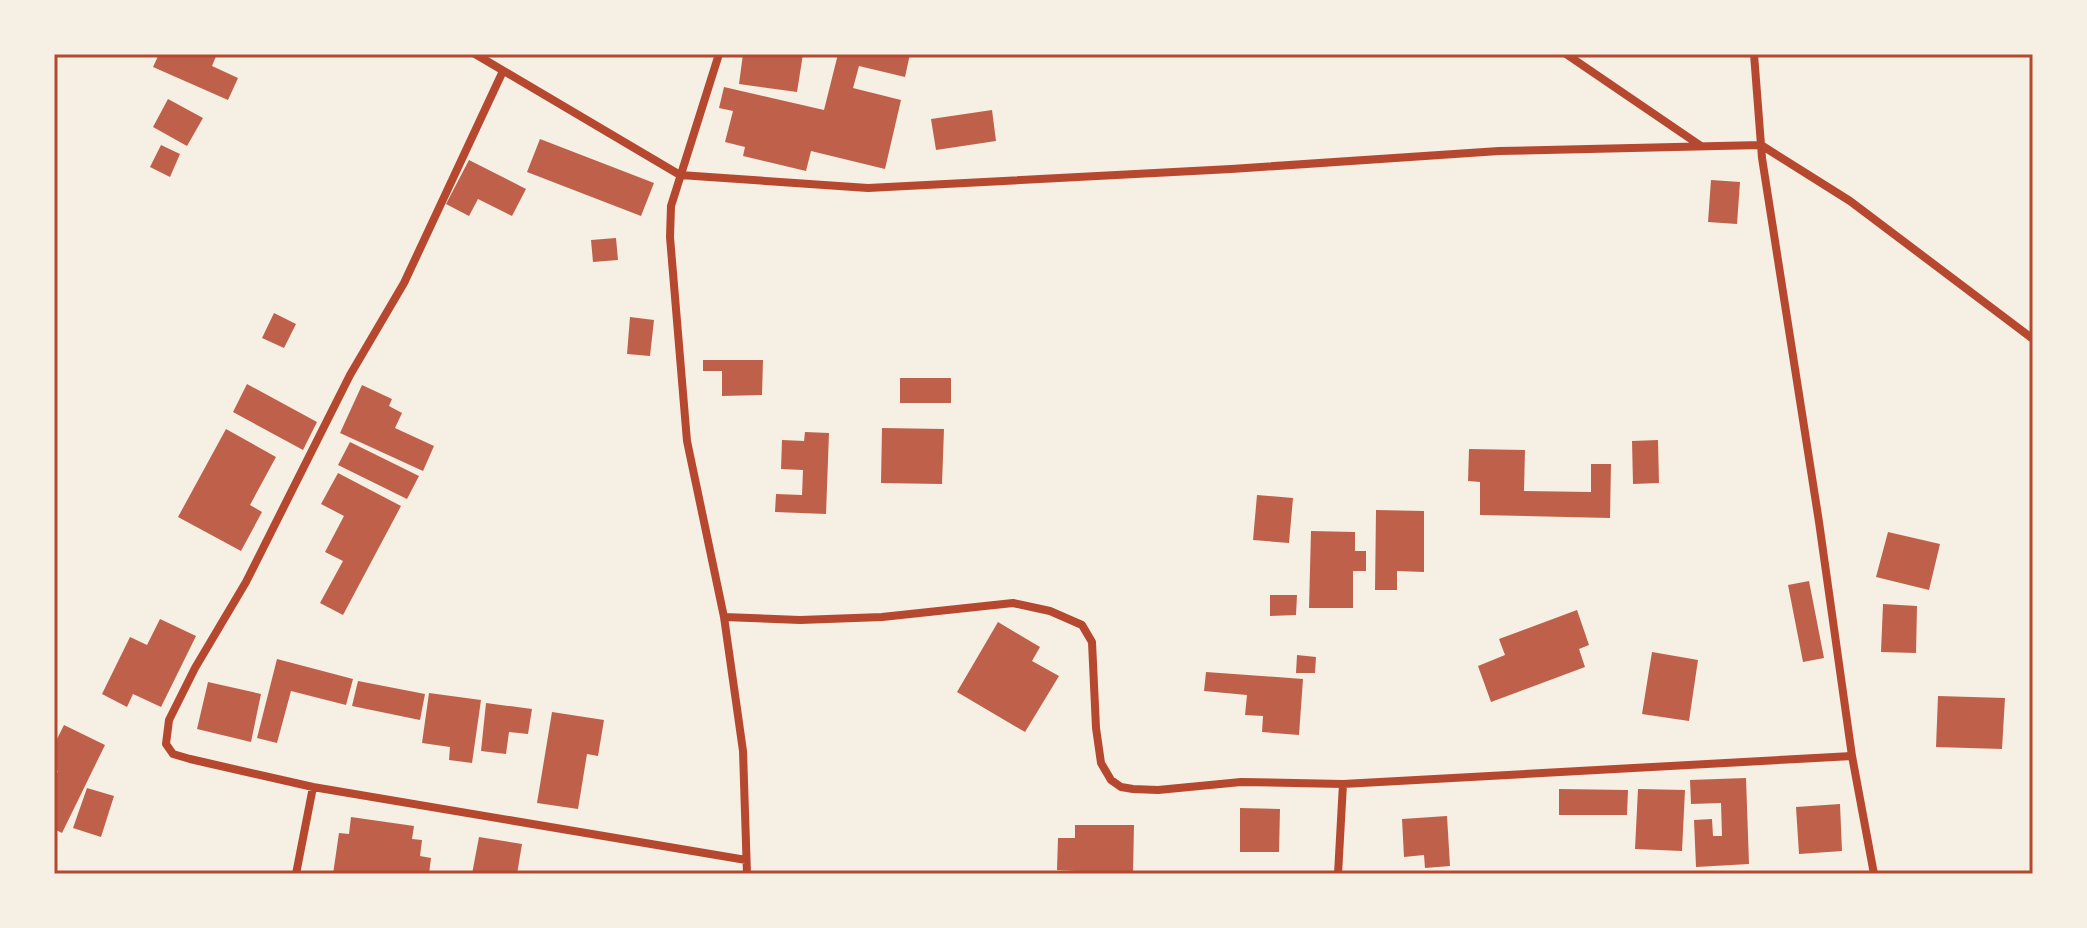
<svg xmlns="http://www.w3.org/2000/svg" width="2087" height="928" font-family="'Nunito Sans',sans-serif">
<rect width="100%" height="100%" fill="#f6efe4"/>
<path fill="#bf614a" d="M159,54H217L212,66L238,78L228,100L153,67Z
M743,54H803L797,92L739,84Z
M838,54H910L905,77L859,66L853,88L901,100L885,169L811,151L806,171L743,156L745,147L725,142L733,111L719,108L724,87L824,110Z
M168,99L203,118L187,146L153,127Z
M992,110L996,141L936,150L931,119Z
M540,139L654,183L641,216L527,172Z
M161,145L180,154L170,177L150,167Z
M469,160L526,189L512,216L478,199L469,216L446,204Z
M1711,180L1740,182L1737,224L1708,222Z
M616,238L618,260L593,262L591,240Z
M274,313L296,324L284,348L262,338Z
M630,317L654,320L650,356L627,354Z
M703,360H763L762,395L722,396V371H703Z
M900,378H951V403H900Z
M247,384L317,422L303,450L233,412Z
M362,385L392,399L389,406L402,413L395,428L434,446L423,471L340,433Z
M882,428L944,429L942,484L881,483Z
M226,429L276,457L250,505L262,512L241,551L178,517Z
M805,432L829,433L826,514L775,512L776,494L802,495L803,470L781,469L782,440L804,441Z
M1658,440L1659,483L1633,484L1632,441Z
M350,442L419,476L407,499L338,465Z
M1469,449L1525,450L1524,491L1591,492V464H1611L1610,518L1480,515V482L1468,481Z
M338,473L401,506L343,615L320,603L343,561L325,552L344,516L321,504Z
M1257,495L1293,498L1289,543L1253,540Z
M1376,510L1424,511V572L1397,571V590H1375Z
M1311,531L1355,532V551H1366V571H1353V608H1309Z
M1888,532L1940,544L1929,590L1876,577Z
M1809,581L1824,658L1803,662L1788,585Z
M1270,595H1297L1296,615L1270,616Z
M1883,604L1917,606L1916,653L1881,652Z
M1577,610L1589,645L1579,649L1585,667L1491,702L1478,666L1505,655L1499,639Z
M160,619L196,636L161,707L133,694L127,707L102,694L130,637L147,645Z
M998,622L1040,647L1032,661L1059,676L1025,732L957,692Z
M1652,652L1698,660L1689,721L1642,714Z
M1297,655L1316,657L1315,673H1296Z
M277,659L353,679L346,705L291,691L277,743L257,738Z
M1206,672L1303,679L1299,735L1262,732L1263,716L1245,715L1247,695L1204,691Z
M358,681L425,694L420,720L352,706Z
M208,682L261,694L251,742L197,729Z
M429,693L481,700L472,763L449,760L450,747L422,743Z
M1938,696L2005,698L2002,749L1936,747Z
M486,703L532,709L528,734L509,732L506,754L481,751Z
M552,712L604,720L598,756L587,754L578,809L537,803Z
M64,725L105,745L62,833L54,829V780L58,771L54,769V745Z
M1746,778L1749,864L1696,867L1694,820L1712,819L1713,836H1722L1721,803L1691,804L1690,780Z
M87,788L114,796L101,837L73,828Z
M1559,789L1628,790L1627,815H1559Z
M1638,789L1685,790L1682,851L1635,849Z
M1840,804L1842,851L1799,854L1796,807Z
M1240,808L1280,809L1279,852H1240Z
M1447,816L1450,866L1425,868L1424,855L1404,857L1402,819Z
M351,817L414,826L412,839L422,840L420,856L431,858L429,874H333L339,833L349,834Z
M1075,825H1134L1133,874H1075V871L1057,870L1058,838H1075Z
M479,837L522,844L517,874H472Z"/>
<g fill="none" stroke-linecap="round" stroke-linejoin="round">
<path stroke="#b5482f" stroke-width="8" d="M475,54L680,175L868,188L1231,169L1499,151L1761,145L1850,201L2033,339
M719,54L671,206L670,237L687,441L724,617L743,751L747,874
M1566,54L1701,146
M1754,54L1762,158L1819,522L1852,756L1874,874
M503,71L404,283L350,375L246,582L195,668L169,720L166,744L173,754L190,759L313,787L746,860
M724,617L800,620L882,617L1013,603L1050,611L1082,625L1092,642L1096,728L1101,763L1111,780L1121,787L1133,789L1158,790L1241,782L1343,784L1852,756
M296,874L313,787
M1338,874L1343,784"/>
</g>
<rect width="2087" height="928" fill="none" stroke="#f6efe4" stroke-width="112"/>
<rect x="56" y="56" width="1975" height="816" fill="none" stroke="#b5482f" stroke-width="3"/>
</svg>
